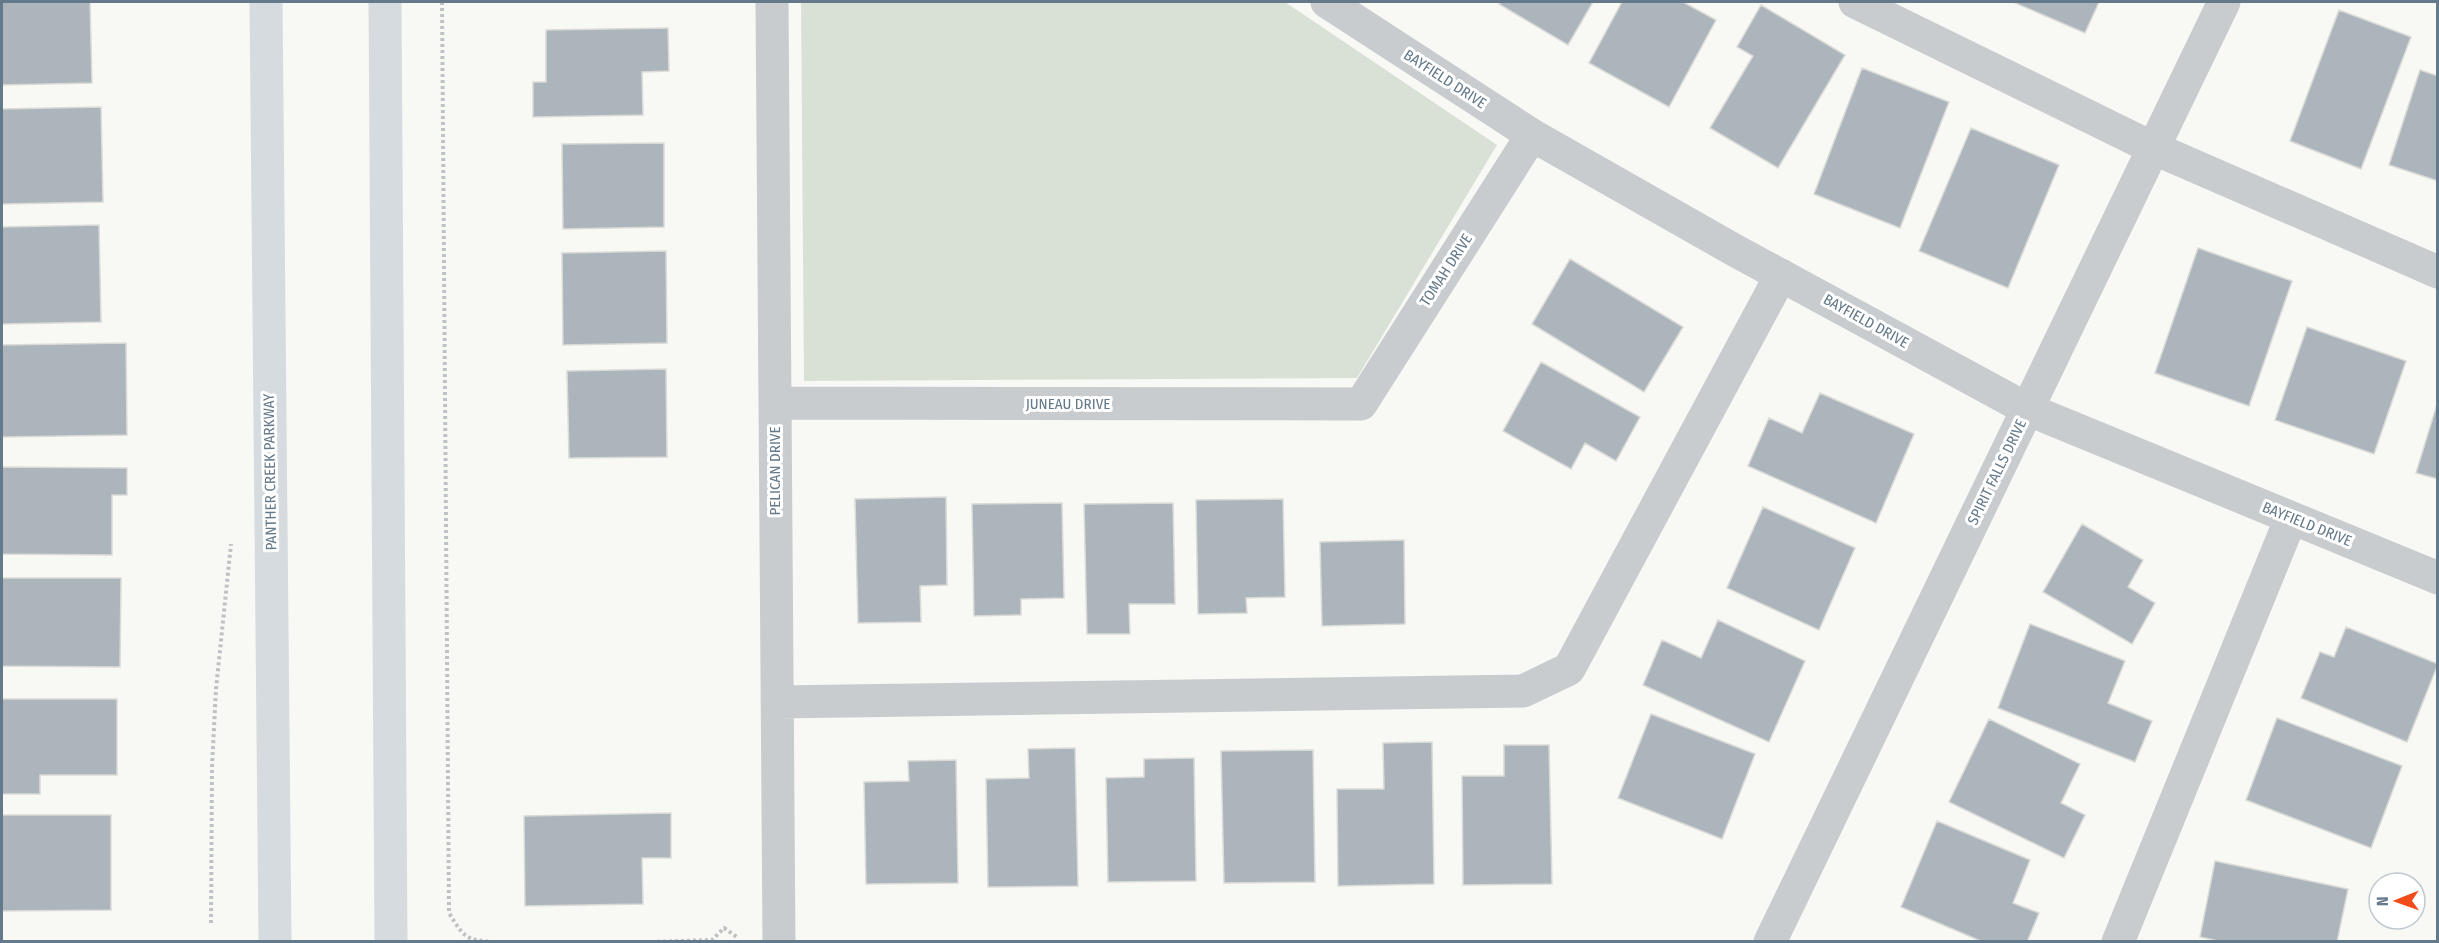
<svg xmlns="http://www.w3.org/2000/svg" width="2439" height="943" font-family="'Fira Sans Condensed',sans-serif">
<rect width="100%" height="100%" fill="#f8f8f5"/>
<path fill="#d9e1d6" d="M801,2H1285L1497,145L1357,378L804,381Z"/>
<path fill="#abb5bb" stroke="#dadad7" stroke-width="1.5" d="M2,2H90L92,83L2,85Z
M1501,2H1593L1568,45L1499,4Z
M1622,2H1683L1716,20L1669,107L1589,63Z
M2013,2H2099L2085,33Z
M1761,5L1845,55L1778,168L1710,128L1753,56L1737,47Z
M2339,10L2411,37L2361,169L2290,141Z
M668,28L669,71L642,72L643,115L533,117V82H546V30Z
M1862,68L1949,102L1900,228L1814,194Z
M2420,70L2438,76V181L2389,165Z
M101,107L103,202L2,204V109Z
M1971,128L2059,165L2008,288L1919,251Z
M664,143V227L563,229L562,144Z
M99,225L101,322L2,324V227Z
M2198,248L2292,281L2249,406L2155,373Z
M666,251L667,343L563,345L562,253Z
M1570,259L1683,327L1644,392L1532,324Z
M2307,327L2406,361L2374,454L2275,420Z
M126,343L127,435L2,437V345Z
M1541,362L1640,417L1616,461L1585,443L1571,469L1503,431Z
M666,369L667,457L569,458L567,371Z
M1820,393L1914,434L1876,523L1748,466L1769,418L1802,433Z
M2438,401V479L2416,473Z
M2,467L127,468V495H112V555L2,554Z
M946,497L947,585L920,586L921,622L858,623L855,499Z
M1283,499L1285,597L1246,598L1247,613L1198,614L1196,500Z
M1062,503L1064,598L1021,599V615L974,616L972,504Z
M1173,503L1175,604H1129L1130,634H1087L1084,504Z
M1763,507L1855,548L1819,630L1727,588Z
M2082,524L2143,560L2128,587L2155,603L2132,644L2043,592Z
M1404,540L1405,624L1322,626L1320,542Z
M2,578H121L120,667L2,666Z
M1718,620L1805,661L1769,742L1643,685L1662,640L1701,658Z
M2030,624L2125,661L2108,703L2152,721L2135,762L1998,708Z
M2346,627L2438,664L2407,742L2301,698L2320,652L2334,657Z
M2,699H117V775H40V794H2Z
M1651,714L1755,754L1722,839L1618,798Z
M2277,718L2402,766L2371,848L2246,800Z
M1989,719L2080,764L2061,803L2085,815L2064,858L1949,802Z
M1432,742L1434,884L1338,886L1337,789H1384L1383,743Z
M1504,745H1549L1552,884L1463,885L1462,776H1504Z
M1075,748L1078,886L988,887L986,779L1029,778L1028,749Z
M1313,750L1315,882L1224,883L1221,751Z
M1194,758L1196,881L1108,882L1106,778L1144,777V759Z
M956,760L958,883L866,884L864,782L909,781L908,761Z
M671,813V858H642L643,904L525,906L524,816Z
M2,815H111V910L2,911Z
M1937,821L2030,860L2013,903L2039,913L2027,942H1983L1901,907Z
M2215,861L2348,889L2337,942H2223L2200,937Z"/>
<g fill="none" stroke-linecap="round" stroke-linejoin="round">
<path stroke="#bfc2c4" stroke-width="4" stroke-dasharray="3 3" stroke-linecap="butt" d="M442,2L449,913C464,937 465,940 493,942
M211,923L212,767L216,689L231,544
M651,942L712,940L724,928L737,937"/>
<path stroke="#c8cccf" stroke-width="33" d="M772,2L779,942
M1327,2L1532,135L1736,251L2027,409L2438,578
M1855,2L2153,148L2438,272
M775,403L1361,404L1532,135
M777,702L1523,691L1569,669L1781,275
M1770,942L2224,2
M2118,942L2291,518"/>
<path stroke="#d6dbdf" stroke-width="33" d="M266,2L275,942
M385,2L391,942"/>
</g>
<g text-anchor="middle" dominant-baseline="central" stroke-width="6" stroke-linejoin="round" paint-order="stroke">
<g font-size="15" fill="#647989" stroke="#fff">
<text transform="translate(1445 79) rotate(33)">BAYFIELD DRIVE</text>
<text transform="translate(1446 270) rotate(-57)">TOMAH DRIVE</text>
<text transform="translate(1866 321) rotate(29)">BAYFIELD DRIVE</text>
<text x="1068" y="404">JUNEAU DRIVE</text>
<text transform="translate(775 471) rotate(-90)">PELICAN DRIVE</text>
<text transform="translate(270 472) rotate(-91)">PANTHER CREEK PARKWAY</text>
<text transform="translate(1997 472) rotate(-64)">SPIRIT FALLS DRIVE</text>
<text transform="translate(2307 524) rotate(22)">BAYFIELD DRIVE</text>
</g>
</g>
<rect width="2439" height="943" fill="none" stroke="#647989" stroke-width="6"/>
<g transform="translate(2397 901) rotate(269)"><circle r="28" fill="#ffffff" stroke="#c1c9d0" stroke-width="1.5"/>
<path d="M0-4.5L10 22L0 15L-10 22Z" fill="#f24c1b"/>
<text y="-9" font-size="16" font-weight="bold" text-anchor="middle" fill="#647989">N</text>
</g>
</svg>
